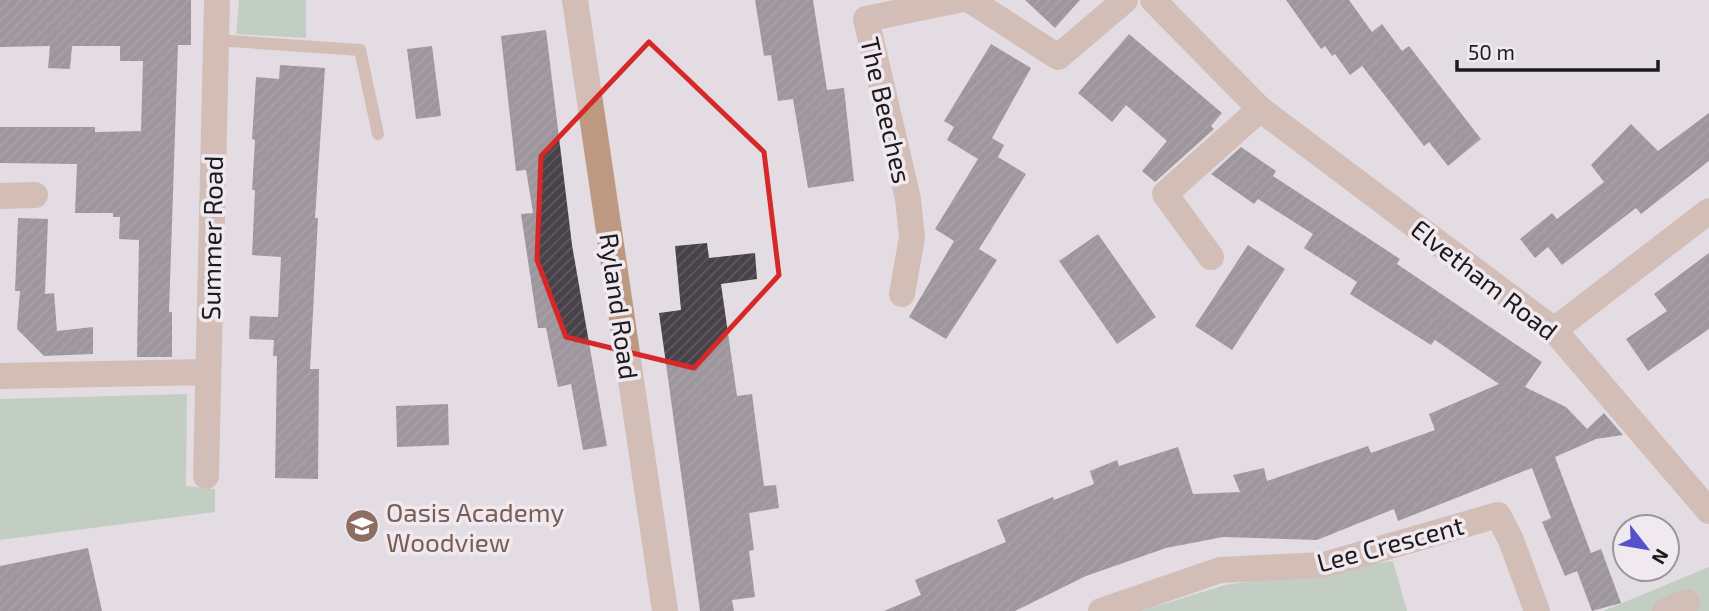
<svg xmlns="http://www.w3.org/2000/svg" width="1709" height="611" font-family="'Exo 2',sans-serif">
<defs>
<pattern id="building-hatch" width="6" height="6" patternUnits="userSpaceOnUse" patternTransform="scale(1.75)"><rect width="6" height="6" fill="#484248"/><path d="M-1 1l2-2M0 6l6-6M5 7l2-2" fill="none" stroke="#5f5a5f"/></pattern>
</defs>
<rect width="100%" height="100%" fill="#e3dce2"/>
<path fill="#9cbd9c" d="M239,0H306V38L236,34Z
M187,394L186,486L215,489V512L0,540V399Z
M1393,561L1407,611H1141L1225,585Z
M1709,567V611H1603Z"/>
<path fill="url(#building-hatch)" d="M0,0H191V45H178L169,312H172V357H137L139,240L119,239L120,217H113V213H75L77,164L0,163V127H95V132L141,131L143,61H120V46H72L70,69L48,68L50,46L0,47Z
M755,0H813L827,90L844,88L854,181L808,188L793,99L778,101L771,55L764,56Z
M1025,0H1080L1055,28Z
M1286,0H1349L1372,32L1382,24L1402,51L1409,46L1481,139L1448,166L1429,142L1424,146L1362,66L1350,75L1335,54L1332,56L1325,46L1321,49Z
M546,30L572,245L607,446L583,450L571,384L558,387L546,328H538L521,214L533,213L526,170L516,171L501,36Z
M1129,34L1222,113L1211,126L1214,129L1155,182L1142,171L1167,141L1126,105L1112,122L1078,93Z
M991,44L1031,68L992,138L1004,145L998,157L1026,174L979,249L997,260L946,339L909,317L954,241L935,229L978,159L947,140L954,127L944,121Z
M432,46L441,116L416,119L407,49Z
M280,65L325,68L315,218H318L310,369H319L318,479L275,478L277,356H273L274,340L249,339L250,316L278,317L281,257L252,255L255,190H252L255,140L252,139L256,77L279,79Z
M1709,113V161L1641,214L1636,208L1562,265L1548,247L1535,258L1520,239L1552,213L1557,219L1604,182L1591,165L1631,124L1658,151Z
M1241,147L1276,171L1273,176L1400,259L1397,264L1542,362L1525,387L1566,407L1587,429L1604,413L1623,435L1596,439L1555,457L1591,553L1601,549L1621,603L1592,611L1577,571L1565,576L1542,522L1551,518L1532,468L1398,521L1394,509L1317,540L1223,537L1166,548L1086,576L1015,611H884L921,595L915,580L1006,542L997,520L1053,497L1054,500L1094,484L1090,471L1117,460L1119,466L1178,447L1193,494L1240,492L1233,475L1264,468L1267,481L1368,446L1371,453L1435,430L1429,414L1499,384L1435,340L1431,345L1350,294L1357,282L1304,248L1313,234L1258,199L1254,204L1211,174Z
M18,218L48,219L45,294L54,293L57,331L93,327V354L44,356L17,329L20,291H15Z
M1098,234L1156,317L1117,344L1059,261Z
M707,243L709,258L755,253L757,279L721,284L737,396L752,394L764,486L776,485L779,508L749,513L754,550L749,551L755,597L732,600L734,611H700L659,313L681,310L675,246Z
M1248,245L1285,269L1232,350L1195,326Z
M1709,253V329L1648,371L1626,339L1667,311L1654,294Z
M448,404L449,445L397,447L396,406Z
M88,548L102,611H0V566Z"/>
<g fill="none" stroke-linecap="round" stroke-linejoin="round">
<path stroke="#bd9981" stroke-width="12" d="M215,40L360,50L378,134"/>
<path stroke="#bd9981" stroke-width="26" d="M575,0L665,611
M970,0L1058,57L1125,0
M1153,0L1260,109L1554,330L1709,511
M0,196L35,195
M1211,257L1165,194L1260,109
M902,294L912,237L908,199L866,19L958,0
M1554,330L1709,211
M0,376L208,372
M206,476L217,0
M1101,611L1220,570L1324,565L1498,515L1511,540L1537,611
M1665,611L1687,602"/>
</g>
<path d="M0 0H1709V611H0ZM649,42L764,152L779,275L694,368L566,337L537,260L541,156Z" fill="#e3dce2" fill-opacity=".55" fill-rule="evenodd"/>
<path fill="none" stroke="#d62828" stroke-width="5" stroke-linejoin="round" d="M649,42L764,152L779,275L694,368L566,337L537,260L541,156Z"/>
<defs>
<g id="school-disc" transform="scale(1.75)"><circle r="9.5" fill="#8d6e63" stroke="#f0e9f0"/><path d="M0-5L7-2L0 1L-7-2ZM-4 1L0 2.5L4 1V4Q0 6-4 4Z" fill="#fff"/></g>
</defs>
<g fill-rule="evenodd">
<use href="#school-disc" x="362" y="526"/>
</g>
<g text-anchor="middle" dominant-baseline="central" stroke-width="7" stroke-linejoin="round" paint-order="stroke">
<g font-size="26" fill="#1c1a1c" stroke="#f0e9f0">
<text transform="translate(887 110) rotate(77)">The Beeches</text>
<text transform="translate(211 238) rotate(-89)">Summer Road</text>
<text transform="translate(1485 279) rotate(38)">Elvetham Road</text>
<text transform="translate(620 306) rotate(82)">Ryland Road</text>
<text transform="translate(1390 543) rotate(-15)">Lee Crescent</text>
</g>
<g font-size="26" fill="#785e54" stroke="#f0e9f0" text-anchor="start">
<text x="386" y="511">Oasis Academy<tspan x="386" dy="30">Woodview</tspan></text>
</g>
</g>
<g transform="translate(1646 548) rotate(121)"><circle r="33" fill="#f0e9f0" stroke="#9b969b" stroke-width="2"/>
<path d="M0-5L12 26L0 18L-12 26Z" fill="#5651c8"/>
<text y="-10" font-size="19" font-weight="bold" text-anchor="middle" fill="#1c1a1c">N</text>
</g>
<path d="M1457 60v10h201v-10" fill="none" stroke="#1c1a1c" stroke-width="3.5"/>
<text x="1468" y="60" font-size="21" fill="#1c1a1c" stroke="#f0e9f0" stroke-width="5" paint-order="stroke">50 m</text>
</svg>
